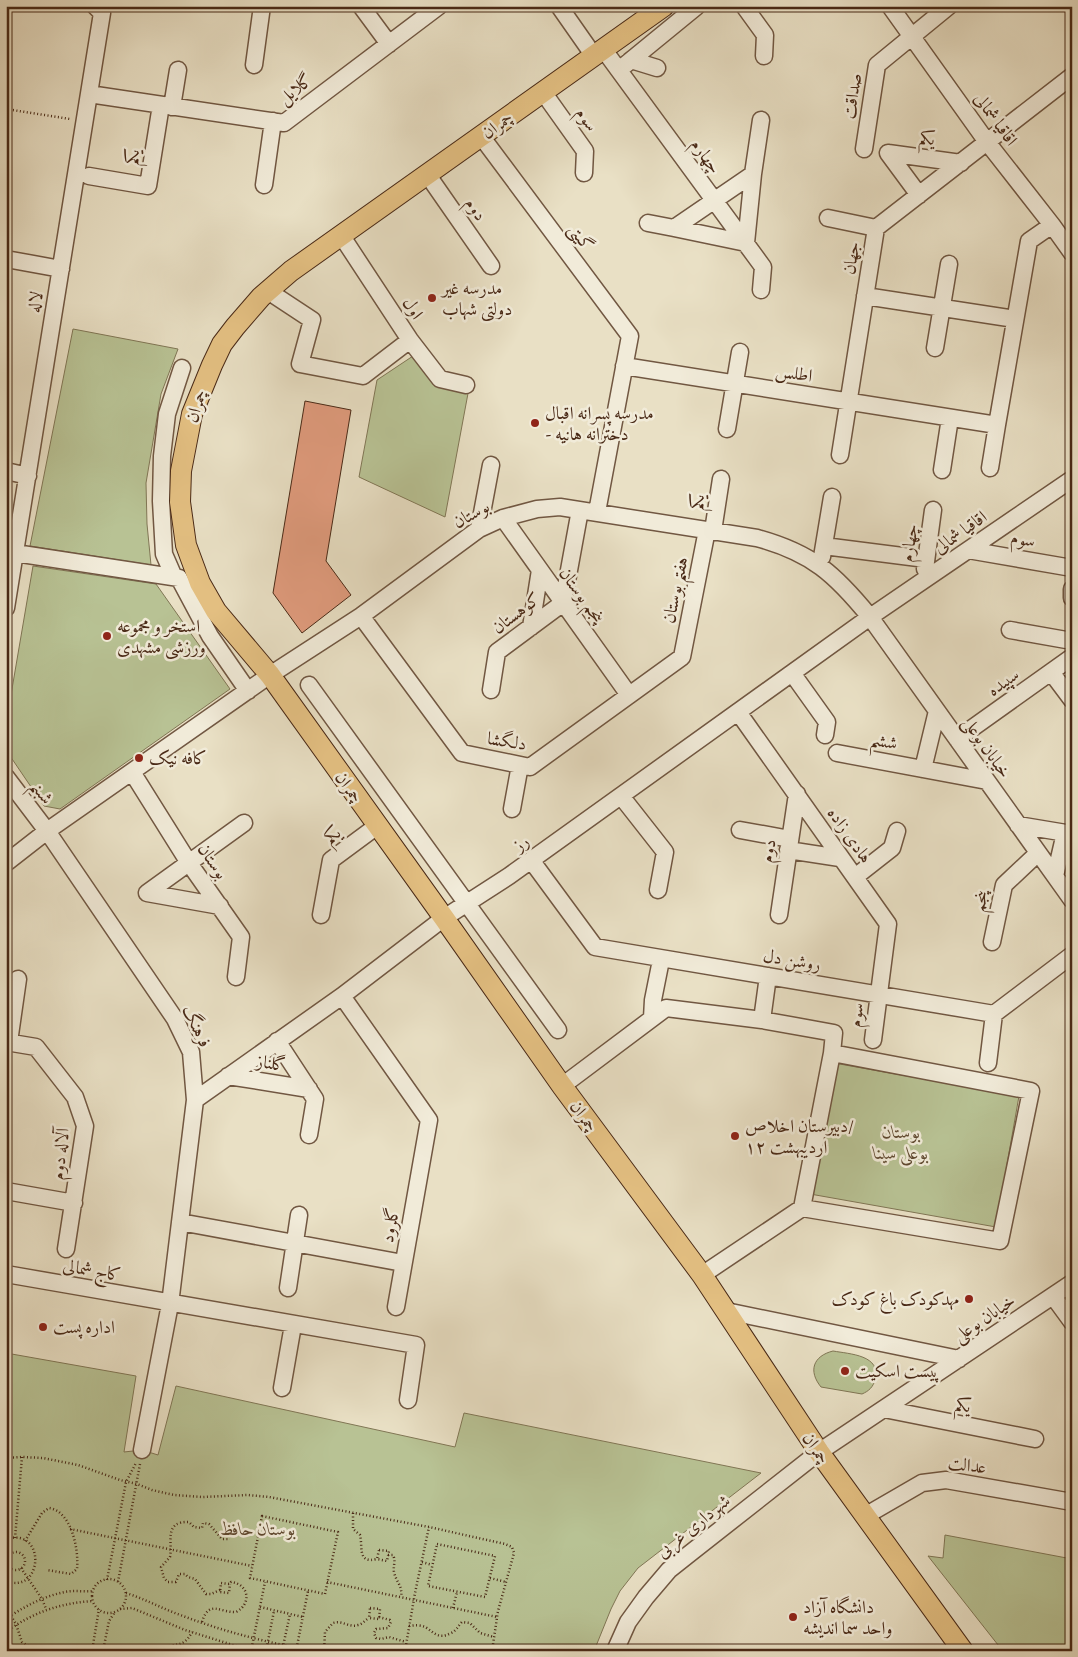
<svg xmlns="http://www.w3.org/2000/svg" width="1078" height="1657" font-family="Alegreya,Amiri,serif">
<rect width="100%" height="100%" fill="#e9e0c5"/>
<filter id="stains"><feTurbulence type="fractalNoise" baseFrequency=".004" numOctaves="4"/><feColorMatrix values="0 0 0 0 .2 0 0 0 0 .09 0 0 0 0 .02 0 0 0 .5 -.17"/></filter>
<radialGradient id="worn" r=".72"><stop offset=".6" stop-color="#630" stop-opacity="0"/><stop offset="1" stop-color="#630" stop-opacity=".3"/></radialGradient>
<path fill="#b8c294" stroke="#807655" d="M73,329L178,349L161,394L146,483L147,524L151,565L30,546Z
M413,356L469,388L445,517L359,477L377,380Z
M33,566L156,584L230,689L60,809L44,806L6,750V724Z
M834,1063L1019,1096L996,1227L810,1194Z
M833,1351C850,1354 882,1355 875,1380C873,1387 869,1391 862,1394L821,1387C808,1371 813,1356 833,1351Z
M6,1353L136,1376L124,1452L142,1450L158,1455L176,1386L455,1447L464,1413L761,1473L638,1568L620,1591L611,1609L594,1651H6Z
M945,1535L1072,1559V1651L1002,1650L928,1556L943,1558Z"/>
<path fill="#e09b7d" stroke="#492916" d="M305,401L351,410L326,561L351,595L302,633L273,593Z"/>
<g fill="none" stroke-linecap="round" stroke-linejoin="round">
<g stroke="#715742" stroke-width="19">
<path id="minor" d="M361,6L389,44
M559,6L594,56
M744,6L765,35L764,56
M890,6L987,142L1052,225L1072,253
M604,50L763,267L761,290
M631,60L657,68
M254,65L262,6
M619,70L696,7
M543,92L585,151L584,173
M89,94L284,123L439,6
M172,107L178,70
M481,136L630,336L597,512
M864,149L877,65L949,6
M888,153L961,163
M888,153L919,195
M427,174L491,266
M89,176L148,186L161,105
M264,185L273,121
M828,218L876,228
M648,223L674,228L753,174L761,120
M674,228L746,243L753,174
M341,235L410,340L440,379L466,385
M6,259L61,269
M268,291L312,320L300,364L363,376L410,340
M865,296L1015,319
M935,348L949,264
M624,366L997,425L1029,241L1052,225
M727,429L740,352
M840,455L876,228L1072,76
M990,468L997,425
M942,470L950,418
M6,471L28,476
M503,518L629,695
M479,529L491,465
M713,531L721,479
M824,546L926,559
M968,550L1072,568
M15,553L179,578L210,636L248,691
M822,557L832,497
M925,569L933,510
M174,577L164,554L161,501L162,456L167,414L182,368
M1072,589V598
M6,608L102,13L95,6
M361,616L462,753L530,767L682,657L707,530
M531,627L540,570
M1010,630L1072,641
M1051,672L1072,700
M792,673L827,722L825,735
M309,685L558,1030
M491,690L497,652L563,603L580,510
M738,712L888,924L873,1040
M957,739L1072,657
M837,753L987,781
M923,769L937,711
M132,772L189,863L241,937L236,977
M6,777L47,831L175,1019L191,1052L195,1100L170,1304L142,1450
M621,796L665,852L658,890
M512,809L520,765
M1018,825L1072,834
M740,830L790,839
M788,850L840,858
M531,860L595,947L994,1014L1072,955
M6,863L47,831L270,675L361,616L479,529L503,518L537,509L560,507L757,538C812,553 835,574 870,617L1072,900
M1055,876L1065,833
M855,877L892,848L897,831
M220,906L147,893L244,823
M321,915L331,860L377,826
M779,915L797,794
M992,942L1004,885L1038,853
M342,996L429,1120L396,1307
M652,1018L653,1000L661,960
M762,1020L768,976
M277,1041L315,1099L309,1135
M6,1042L36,1047L75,1097L85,1126L66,1249
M9,1042L18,979
M988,1063L994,1014
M228,1076L309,1089
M562,1086L666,1008L762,1020L834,1033L832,1053L802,1208
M195,1100L342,996L444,918L509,876L870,617L1072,479
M6,1191L74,1203
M180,1222L403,1263
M6,1274L416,1345L408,1400
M702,1275L802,1208L1000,1241L1031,1091L832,1053
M288,1288L299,1215
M1053,1296L1072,1322
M726,1311L959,1359
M282,1388L293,1325
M884,1409L1035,1439
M865,1516L922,1483L946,1480L1072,1502
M615,1651L628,1622L646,1597L669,1570L693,1551L819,1452L1072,1283"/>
</g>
<g stroke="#492916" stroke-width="22">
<path id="major" d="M664,6L291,271L261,297L235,327L222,344L212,365L192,414L181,471L180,502L186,545L200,583L216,611L270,675L444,918L562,1086L702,1275L819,1452L963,1651"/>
</g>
<path stroke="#492916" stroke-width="2.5" stroke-dasharray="1 2.5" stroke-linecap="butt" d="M6,109L70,119
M6,1458L22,1457L43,1458L78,1465L120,1480L137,1484L152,1490L174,1495L202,1497L248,1495L269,1497L429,1527L505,1544L512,1547L514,1553L498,1611L492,1651
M353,1513V1529L360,1535C363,1547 357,1564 377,1559
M262,1516L338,1532L325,1594L250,1578Z
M70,1529L252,1566
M15,1538L22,1457
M6,1539C47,1527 43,1595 6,1581
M25,1541L42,1513L49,1508C72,1511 79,1551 77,1569L71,1574L47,1570
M437,1544L495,1556L485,1597L428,1586Z
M6,1548L11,1553
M379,1550L389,1551L387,1561L377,1559Z
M7 1561a9 9 0 1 1 18 0a9 9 0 1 1-18 0Z
M388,1555H393C396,1561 393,1566 394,1572C396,1582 403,1586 401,1597
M422,1562L432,1565
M21,1568L42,1599L46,1609
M490,1578L506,1582
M92 1596a17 17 0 1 1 34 0a17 17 0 1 1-34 0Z
M107,1580L126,1482L136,1463
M118,1582L140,1464
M327,1582L497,1617
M220,1590L211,1594H206L195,1579L188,1577L185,1574H179L176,1582H168L164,1578L161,1567L170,1557C173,1543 163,1521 189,1522L194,1527L202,1528L203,1523L209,1524L222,1539H230
M126,1593C145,1599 163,1609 183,1616C225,1632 269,1643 313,1651
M260,1607L303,1617
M370,1608L380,1609L379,1619L369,1618Z
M453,1608L457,1592
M120,1609L132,1608L185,1630L252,1651
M11,1616L16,1624L22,1642L35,1651
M379,1617L390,1620L391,1622L388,1628L376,1629L374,1633L376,1638L381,1639L389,1637L406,1642
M6,1619C23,1607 44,1596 65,1592C74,1590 84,1592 93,1591
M202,1622C209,1599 220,1613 236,1612C252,1604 249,1584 231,1582L230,1584L221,1583L220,1592L229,1593L230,1584
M409,1626C415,1625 421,1625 425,1627C434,1632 438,1640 451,1633C456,1631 458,1626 462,1622L470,1623L480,1633L494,1637
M6,1632C33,1612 61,1603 93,1601
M92,1651L99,1609
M103,1651L109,1621L115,1612
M160,1651C174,1640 182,1651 192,1632
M251,1651L265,1582
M266,1651L274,1611
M282,1651L290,1614
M296,1651L308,1591
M324,1651L325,1632L333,1623C343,1620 349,1628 358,1625C363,1624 365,1620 369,1618
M405,1651L415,1593L429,1527"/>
<use href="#minor" stroke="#f1ebd9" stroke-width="16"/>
<use href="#major" stroke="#e4c082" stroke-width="20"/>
</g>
<g fill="#8f2418" stroke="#f1ebd9" stroke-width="2">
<circle cx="432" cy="298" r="5"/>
<circle cx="535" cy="423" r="5"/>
<circle cx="107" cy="636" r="5"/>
<circle cx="139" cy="758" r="5"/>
<circle cx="735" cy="1136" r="5"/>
<circle cx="969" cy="1299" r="5"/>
<circle cx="43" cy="1327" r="5"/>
<circle cx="845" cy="1371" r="5"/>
<circle cx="793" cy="1617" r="5"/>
</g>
<g text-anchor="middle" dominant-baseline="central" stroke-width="5" stroke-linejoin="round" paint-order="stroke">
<g font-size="18" fill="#492916" stroke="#f1ebd9">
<text transform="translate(295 89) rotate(-37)">گلایل</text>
<text transform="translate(852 96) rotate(-81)">صداقت</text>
<text transform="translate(587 119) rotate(54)">سوم</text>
<text transform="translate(996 119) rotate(54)">اقاقیا شمالی</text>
<text transform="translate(497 125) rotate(-35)">چمران</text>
<text transform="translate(927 138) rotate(8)">یکم</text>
<text transform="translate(706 156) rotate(54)">چهارم</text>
<text transform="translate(132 157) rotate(-81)">یکم</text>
<text transform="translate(476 209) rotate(55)">دوم</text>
<text transform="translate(581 237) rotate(53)">گیتی</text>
<text transform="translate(851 258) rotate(-81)">جهان</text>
<text transform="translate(35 302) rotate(-81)">لاله</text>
<text transform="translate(413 308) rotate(57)">اول</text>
<text transform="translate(794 373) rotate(9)">اطلس</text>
<text transform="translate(196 406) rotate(-72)">چمران</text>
<text transform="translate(697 502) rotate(-81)">یکم</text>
<text transform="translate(471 514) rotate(-29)">بوستان</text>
<text transform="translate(960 532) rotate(-35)">اقاقیا شمالی</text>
<text transform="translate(1023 539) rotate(10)">سوم</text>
<text transform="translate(909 543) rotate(-82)">چهارم</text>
<text transform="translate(675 590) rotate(-78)">هفتم بوستان</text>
<text transform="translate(582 595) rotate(54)">پنجم بوستان</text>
<text transform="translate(516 613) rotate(-37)">کوهستان</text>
<text transform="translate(1003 682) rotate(-35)">سپیده</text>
<text transform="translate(507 741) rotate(9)">دلگشا</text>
<text transform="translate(884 741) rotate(11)">ششم</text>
<text transform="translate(987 747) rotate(55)">خیابان بوعلی</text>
<text transform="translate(349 787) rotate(55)">چمران</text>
<text transform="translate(42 792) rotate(53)">شبنم</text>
<text transform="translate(332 835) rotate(-37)">یکم</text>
<text transform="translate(850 835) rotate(55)">هادی زاده</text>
<text transform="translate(521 843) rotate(-36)">رز</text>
<text transform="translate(768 851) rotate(-81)">دوم</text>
<text transform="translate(213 861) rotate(56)">بوستان</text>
<text transform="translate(980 901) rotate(-79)">پنجم</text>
<text transform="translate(792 960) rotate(9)">روشن دل</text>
<text transform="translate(856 1015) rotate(-83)">سوم</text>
<text transform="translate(197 1026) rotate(65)">فرهنگ</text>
<text transform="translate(271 1063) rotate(9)">گلناز</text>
<text transform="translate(584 1116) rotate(54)">چمران</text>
<text transform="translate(60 1154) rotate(-84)">آلاله دوم</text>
<text transform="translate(390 1225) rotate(-80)">گلرود</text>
<text transform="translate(92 1270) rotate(10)">کاج شمالی</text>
<text transform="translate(984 1318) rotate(-34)">خیابان بوعلی</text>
<text transform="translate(963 1405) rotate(11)">یکم</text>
<text transform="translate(816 1448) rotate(56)">چمران</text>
<text transform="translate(967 1465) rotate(7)">عدالت</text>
<text transform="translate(693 1526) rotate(-39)">شهرداری غربی</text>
</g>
<g font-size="18" fill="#492916" stroke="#f1ebd9" text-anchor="start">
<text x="442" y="288">مدرسه غیر<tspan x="442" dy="21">دولتی شهاب</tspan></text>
<text x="545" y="413">مدرسه پسرانه اقبال<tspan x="545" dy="21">- دخترانه هانیه</tspan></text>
<text x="117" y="626">استخر و مجموعه<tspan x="117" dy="21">ورزشی مشهدی</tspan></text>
<text x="149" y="758">کافه نیک</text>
<text x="745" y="1126">دبیرستان اخلاص/<tspan x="745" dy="21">۱۲ اردیبهشت</tspan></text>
<text x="959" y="1299" text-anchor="end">مهدکودک باغ کودک</text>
<text x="53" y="1327">اداره پست</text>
<text x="855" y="1371">پیست اسکیت</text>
<text x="803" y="1607">دانشگاه آزاد<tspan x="803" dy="21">واحد سما اندیشه</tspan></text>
</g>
<g font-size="18" font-style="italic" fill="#5f482f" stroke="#f1ebd9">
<text x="901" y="1132">بوستان<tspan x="901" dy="21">بوعلی سینا</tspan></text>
<text x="258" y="1529">بوستان حافظ</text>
</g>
</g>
<rect width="1078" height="1657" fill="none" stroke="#e9e0c5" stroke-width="25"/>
<rect x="8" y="8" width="1063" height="1642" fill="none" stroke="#492916" stroke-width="2.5"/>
<rect x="12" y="12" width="1053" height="1632" fill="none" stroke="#492916"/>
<rect width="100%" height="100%" filter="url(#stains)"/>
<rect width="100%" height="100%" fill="url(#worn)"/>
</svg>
